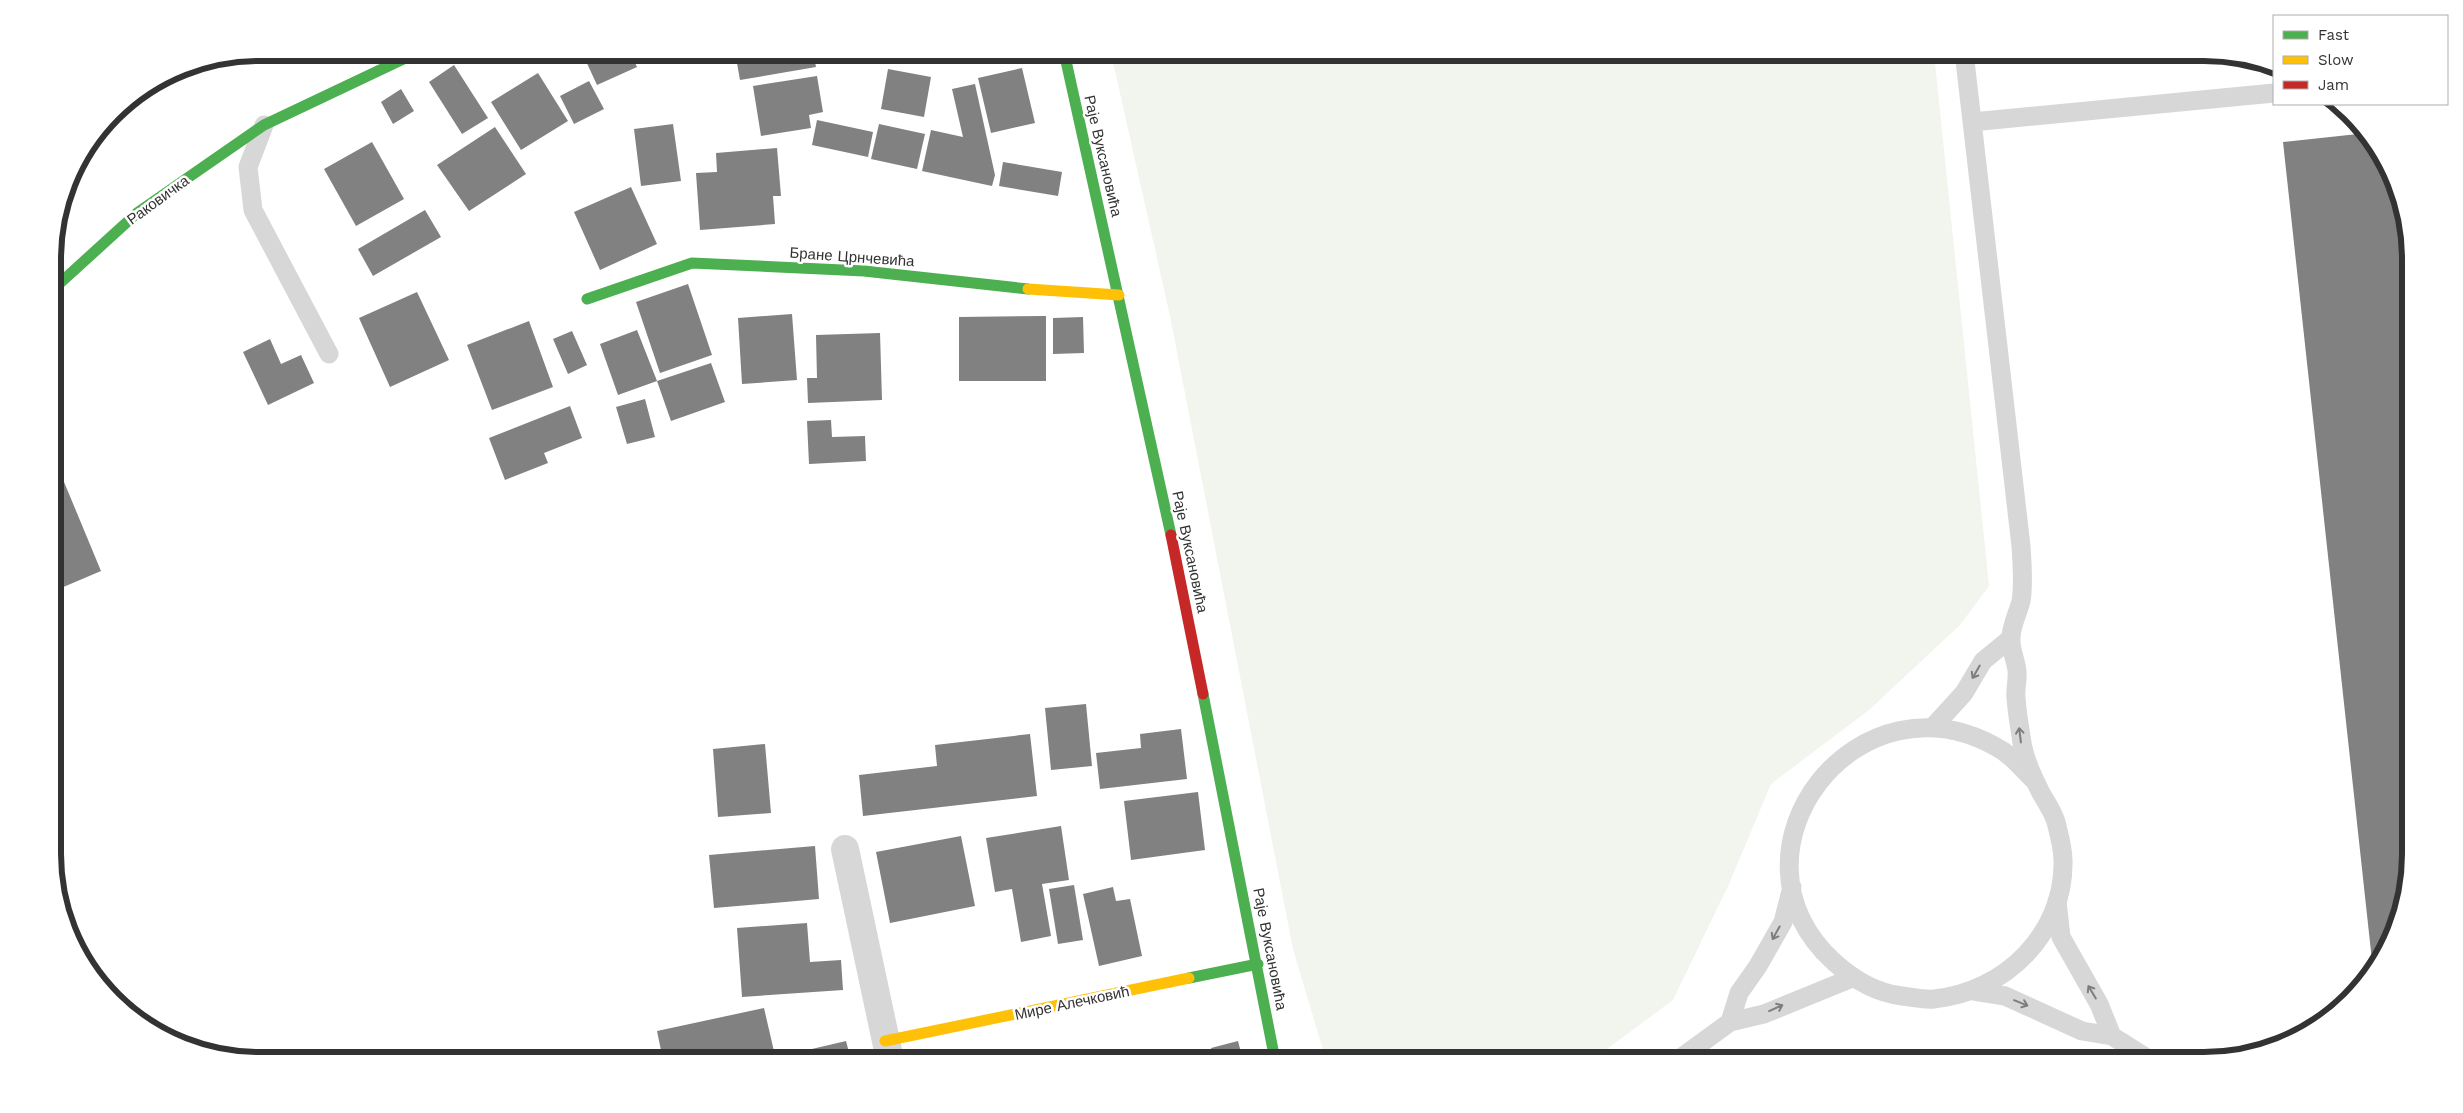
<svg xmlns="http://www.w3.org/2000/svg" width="2463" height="1113" font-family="'Work Sans',sans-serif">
<rect width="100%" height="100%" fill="#fff"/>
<path fill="#f1f5ed" d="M1111,53H1934L1989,586L1960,625L1869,710L1771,784L1729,884L1673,1000L1592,1060H1326L1293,949L1170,316Z"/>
<path fill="#818181" d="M600,52H630L637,67L597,85L585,59Z
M735,52H813L816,67L740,80Z
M454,65L488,118L462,134L429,82Z
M1022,68L1035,123L991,133L978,78Z
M888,69L931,77L924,117L881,109Z
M538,73L568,121L521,150L491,102Z
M817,76L823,112L809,115L811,128L761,136L753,86Z
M589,81L604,109L574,124L560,96Z
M975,84L995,175L992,186L922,171L931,130L963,137L952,89Z
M401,89L414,111L393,124L381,102Z
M817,120L873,132L868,157L812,145Z
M673,124L681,181L641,186L634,129Z
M879,124L925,134L917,169L871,159Z
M495,127L526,174L469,211L437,165Z
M2367,133L2395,180L2409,233L2410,854L2395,933L2373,970L2283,142Z
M372,142L404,199L356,226L324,169Z
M777,148L781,196H773L775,224L700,230L696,173L717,172L716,153Z
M1003,162L1062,172L1058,196L999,186Z
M631,187L657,244L600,270L574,212Z
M425,210L441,237L373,276L358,249Z
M688,284L712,355L660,373L636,302Z
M417,292L449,360L390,387L359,318Z
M792,314L797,380L742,384L738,318Z
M1046,316V381H959V317Z
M1083,317L1084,353L1053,354V318Z
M529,321L553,387L492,410L467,345Z
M637,330L657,381L618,395L600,344Z
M572,331L587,365L568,374L553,339Z
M880,333L882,400L808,403L807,378H817L816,335Z
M270,339L281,364L301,355L314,383L268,405L243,352Z
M711,363L725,402L671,421L657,381Z
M645,399L655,437L627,444L616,407Z
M570,406L582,438L544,453L548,463L505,480L489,438Z
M831,420L832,437L865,436L866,461L809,464L807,421Z
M57,465L101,571L54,591L53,466Z
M1086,704L1092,766L1051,770L1045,708Z
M1181,729L1187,779L1100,789L1096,753L1141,748L1140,734Z
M1030,734L1037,796L863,816L859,775L937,766L935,745Z
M765,744L771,813L718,817L713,749Z
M1198,792L1205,850L1131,860L1124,801Z
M1061,826L1069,880L1042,884L1051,936L1021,942L1012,889L995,892L986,838Z
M961,836L975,906L890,923L876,852Z
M815,846L819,899L714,908L709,855Z
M1074,885L1083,940L1058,944L1049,889Z
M1113,887L1116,901L1130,899L1142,956L1099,966L1083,894Z
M807,923L810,962L841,960L843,990L742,997L737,928Z
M764,1008L776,1060H663L657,1031Z
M846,1041L851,1060H783L782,1056Z
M1238,1041L1243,1060H1214L1211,1048Z"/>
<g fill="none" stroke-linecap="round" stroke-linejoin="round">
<path stroke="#d7d7d7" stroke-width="19" d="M1964,52L2021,546C2022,564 2024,584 2021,601C2018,613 2011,626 2011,638C2010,649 2016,660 2017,671C2018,680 2015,689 2016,698C2017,711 2019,724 2021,736C2023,756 2032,775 2041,793C2046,802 2053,812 2056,822C2059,834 2063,848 2063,860C2065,933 2005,992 1934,999C1924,1000 1912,997 1902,996C1876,993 1853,979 1834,962C1713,851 1860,662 2003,751C2015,759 2025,772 2035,781
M1972,122L2274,93
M264,125L248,167L253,210L329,354
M1933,727L1964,693L1983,661L2011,638
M2057,901L2061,937L2099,1004L2112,1036
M1974,991L2005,996L2082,1031L2112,1036L2150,1060
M1730,1022L1739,993L1758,966L1783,922L1792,887
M1678,1060L1730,1022L1764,1014L1852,978"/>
<path stroke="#d7d7d7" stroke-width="28" d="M845,849L890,1060"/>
<path stroke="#4caf50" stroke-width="11" d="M1064,52L1171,535
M59,284L137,213L264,125L418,52
M587,299L692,263L864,271L1028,289
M1203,694L1275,1060
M1189,978L1258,964"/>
<path stroke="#ffc107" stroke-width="11" d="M1028,289L1119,295
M885,1041L1189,978"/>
<path stroke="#c62828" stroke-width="11" d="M1171,535L1203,694"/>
</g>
<defs><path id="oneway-shaft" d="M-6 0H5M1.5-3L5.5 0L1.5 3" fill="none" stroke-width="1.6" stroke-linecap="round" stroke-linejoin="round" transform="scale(1.25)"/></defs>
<g stroke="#7d7d7d">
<use href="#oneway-shaft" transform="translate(1976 672) rotate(120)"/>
<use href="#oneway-shaft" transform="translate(2020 735) rotate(-97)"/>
<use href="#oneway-shaft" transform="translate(1776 933) rotate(119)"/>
<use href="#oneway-shaft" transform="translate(2092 992) rotate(-121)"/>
<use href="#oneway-shaft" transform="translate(2021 1003) rotate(22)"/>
<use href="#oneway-shaft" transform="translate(1776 1008) rotate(-24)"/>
</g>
<g text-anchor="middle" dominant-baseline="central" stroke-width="5" stroke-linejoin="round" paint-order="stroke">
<g font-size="15" fill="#333" stroke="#fff">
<text transform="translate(1103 156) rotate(77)">Раје Вуксановића</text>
<text transform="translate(158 200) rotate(-36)">Раковичка</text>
<text transform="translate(852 257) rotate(4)">Бране Црнчевића</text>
<text transform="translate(1190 552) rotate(78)">Раје Вуксановића</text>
<text transform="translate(1270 949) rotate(79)">Раје Вуксановића</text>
<text transform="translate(1072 1003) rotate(-12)">Мире Алечковић</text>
</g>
</g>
<path d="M0 0H2463V1113H0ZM259 61H2204A198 198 0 0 1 2402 259V854A198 198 0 0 1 2204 1052H259A198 198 0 0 1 61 854V259A198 198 0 0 1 259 61Z" fill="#fff" fill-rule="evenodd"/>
<path fill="none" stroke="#333" stroke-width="6" d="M259 61H2204A198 198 0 0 1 2402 259V854A198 198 0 0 1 2204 1052H259A198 198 0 0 1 61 854V259A198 198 0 0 1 259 61Z"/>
<rect x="2273" y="15" width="175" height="90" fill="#ffffff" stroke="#adadad"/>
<rect x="2283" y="31" width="25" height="8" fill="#4caf50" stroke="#adadad"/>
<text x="2318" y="40" font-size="15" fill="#333333">Fast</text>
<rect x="2283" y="56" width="25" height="8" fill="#ffc107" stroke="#adadad"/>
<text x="2318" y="65" font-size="15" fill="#333333">Slow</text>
<rect x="2283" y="81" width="25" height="8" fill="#c62828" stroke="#adadad"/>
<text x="2318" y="90" font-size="15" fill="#333333">Jam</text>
</svg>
